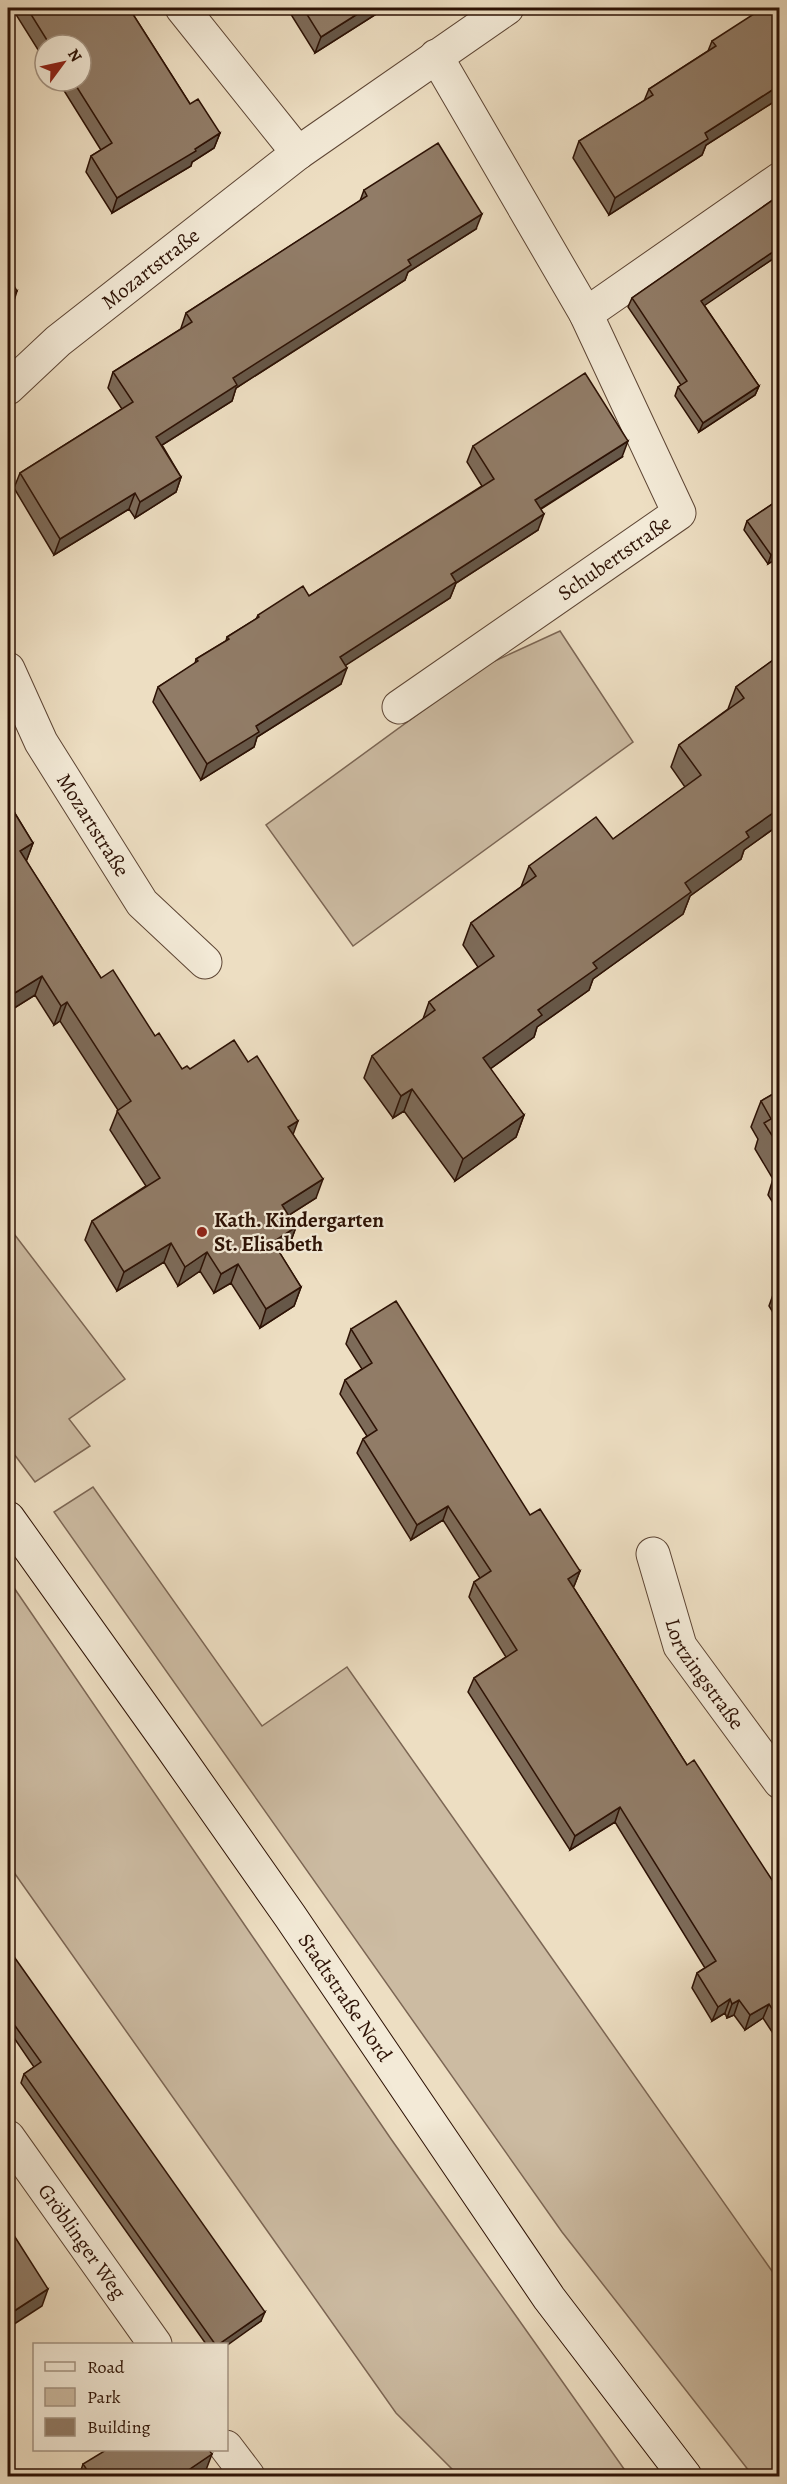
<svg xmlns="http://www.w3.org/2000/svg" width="787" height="2484" font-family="Alegreya,serif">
<rect width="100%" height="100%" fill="#eddec2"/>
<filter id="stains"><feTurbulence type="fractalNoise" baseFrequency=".00333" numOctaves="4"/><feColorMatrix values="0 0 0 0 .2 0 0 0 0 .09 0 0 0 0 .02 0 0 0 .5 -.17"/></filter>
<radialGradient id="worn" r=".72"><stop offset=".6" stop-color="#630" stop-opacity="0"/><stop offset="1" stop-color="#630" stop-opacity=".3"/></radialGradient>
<path fill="#ccbba2" stroke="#7c6654" stroke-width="1.5" d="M560,631L633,742L353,946L266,825L484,666Z
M8,1226L125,1379L69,1419L90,1446L35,1482L8,1446Z
M93,1487L262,1726L347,1667L779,2281V2476H753L562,2232L54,1512Z
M8,1579L391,2139L629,2476H459L396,2413L8,1864Z"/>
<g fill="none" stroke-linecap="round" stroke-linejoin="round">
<g stroke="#5d4534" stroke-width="35">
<g id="street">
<path d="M182,8L298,153"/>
<path d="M586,314L780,179"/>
<path id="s1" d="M8,388L58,341L298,153L507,8"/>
<path id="s2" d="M8,669L41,742L142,903L205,962"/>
<path id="s3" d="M399,707L679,513L586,314L436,56"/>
<path id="s4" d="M653,1554L680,1646L780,1782"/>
<path id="s5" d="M8,2137L155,2344"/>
<path d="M226,2447L248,2476"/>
</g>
</g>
<g stroke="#2d1205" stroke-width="35">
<g id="secondary">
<path id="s6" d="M8,1518L170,1745L290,1916L549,2298L685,2476"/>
</g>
</g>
<use href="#street" stroke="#f3ead7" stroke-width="33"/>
<use href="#secondary" stroke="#f3ead7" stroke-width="33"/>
</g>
<path fill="#7d6b59" stroke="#2d1205" stroke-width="1.5" d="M8,8H129L190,104L220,133L214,148L192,162L191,166L112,213L86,172L91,156L101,150L58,81H81V45H45V61L12,8L8,11Z
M287,8H382L381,11L315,53Z
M780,8V98L706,145L702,155L609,215L573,158L579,141L644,101L649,89L708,51L712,41Z
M364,190L476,229L408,272L405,280L236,388L232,401L162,445L181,477L176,492L135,518L129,509L54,555L14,488L20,473L122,409L108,388L113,372L181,329V328L186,313L360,201Z
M780,195V254L704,305L759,386L755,395L699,432L675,396L678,387L681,385L628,307L632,298Z
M473,446L622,457L541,509L538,530L456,583L450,598L345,665L341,684L257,737L254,747L201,780L153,702L158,687L195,664L196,659L226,641L227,637L256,619L258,615L309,596L482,486L467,462Z
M780,499V556L768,564L744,530L747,521Z
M780,655V824L744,850L741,859L690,896L683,914L593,979L589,990L537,1027L534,1037L490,1069L524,1115L516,1137L455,1181L404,1111L393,1118L364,1078L372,1056L423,1019L429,1002L478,967L463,945L471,923L521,887L529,866L613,839L685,787L671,767L679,745L728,709L736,687Z
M8,802L33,843L26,861L101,978L155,1036L182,1069H190L293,1134L316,1198L289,1215L296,1227L289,1246L279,1252L301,1287L294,1306L260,1328L231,1283L214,1293L200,1271L178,1286L164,1262L117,1291L85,1240L92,1221L146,1186L110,1130L118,1110L60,1021L54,1025L35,995L8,1012Z
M780,1090V1214L768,1195L773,1179L755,1149L758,1139L751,1127L761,1101Z
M780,1280V1324L769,1306L778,1281Z
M351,1329L530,1515L580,1571L574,1586L573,1587L687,1765L774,1883L780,1880V2044L763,2018L745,2030L734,2015L727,2018L725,2013L712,2021L692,1988L697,1973L705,1968L615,1822L570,1850L468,1692L474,1678L506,1657L469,1597L474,1582L480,1578L443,1520L411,1540L357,1453L363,1439L367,1436L340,1394L345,1380L362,1369L346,1344Z
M8,1953L261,2321L226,2344H206L21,2083L24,2074L34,2067L8,2029Z
M83,2464L206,2470L197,2476H79Z"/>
<path fill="#665748" stroke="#2d1205" stroke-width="1.5" d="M367,8H382L381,11L315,53L321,37Z
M780,85V98L706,145L702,155L609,215L615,198L705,133Z
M220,133L214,148L192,162L191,166L112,213L117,198Z
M482,214L476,229L408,272L405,280L236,388L232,401L151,452L156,437L233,378L408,260Z
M780,247V254L698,310L701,301Z
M17,291L12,307L8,310V298Z
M759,386L755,395L699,432L703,423Z
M628,441L622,457L529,516L535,500Z
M181,477L176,492L135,518L140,502Z
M135,493L129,509L54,555L60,539Z
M544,514L538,530L456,583L450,598L334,673L340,657L451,574Z
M780,550V556L768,564L771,555Z
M347,668L341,684L257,737L254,747L201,780L207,764L256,726Z
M780,808V824L744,850L741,859L690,896L683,914L593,979L589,990L537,1027L534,1037L475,1080L483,1058L685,883L746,832Z
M33,843L26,862L20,851Z
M42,976L35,995L8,1012V1002L10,996Z
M67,1002L60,1021L54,1025L61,1006Z
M412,1089L404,1111L393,1118L401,1096Z
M524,1115L516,1137L455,1181L463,1159Z
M298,1121L291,1140L288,1127Z
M323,1179L316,1198L275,1224L282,1205Z
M296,1227L289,1246L266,1261L273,1242Z
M171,1243L164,1262L117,1291L124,1272Z
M207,1252L200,1271L178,1286L185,1267Z
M238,1264L231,1283L214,1293L221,1274Z
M301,1287L294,1306L260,1328L266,1309Z
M448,1506L443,1520L411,1540L417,1525Z
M580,1571L574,1586L563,1593L568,1579Z
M620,1807L615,1822L570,1850L575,1836Z
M730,1999L725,2013L712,2021L718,2007Z
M739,2000L734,2015L727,2018L732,2004Z
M769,2004L763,2018L745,2030L750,2015Z
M48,2289L42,2306L8,2328V2315Z
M265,2312L261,2321L226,2346V2344H219Z
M212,2454L206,2470L197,2476H181V2475Z"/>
<path fill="#917c67" stroke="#2d1205" stroke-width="1.5" d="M27,8H129L190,104L198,99L220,133L195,149L196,151L117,198L91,156L112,143L73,81H81V45H50Z
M303,8H367L321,37Z
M763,8H780V85L705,133L708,139L615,198L579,141L653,95L649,89L716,46L712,41Z
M438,143L482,214L408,260L411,265L233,378L237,385L156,437L181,477L140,502L135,493L60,539L20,473L133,402L113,372L192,322L186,313L367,196L364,190Z
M780,195V247L701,301L759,386L703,423L678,387L687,381L632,298Z
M8,276L17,291L8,298Z
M585,373L628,441L535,500L544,514L451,574L456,582L340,657L347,668L256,726L259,732L207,764L158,687L198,661L196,659L229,639L227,637L259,617L258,615L303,586L309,596L494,479L473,446Z
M780,499V550L771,555L747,521Z
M780,655V808L746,832L749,837L685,883L691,892L593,963L597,968L538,1010L542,1015L483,1058L524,1115L463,1159L412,1089L401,1096L372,1056L435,1010L429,1002L494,956L471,923L536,876L529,866L596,817L613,839L701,775L679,745L744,698L736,687Z
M8,802L33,843L20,851L101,978L113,970L155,1036L159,1033L182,1069L187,1066L190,1069L234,1040L248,1062L257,1056L298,1121L288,1127L323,1179L282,1205L296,1227L273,1242L301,1287L266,1309L238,1264L221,1274L207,1252L185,1267L171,1243L124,1272L92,1221L160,1178L117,1111L131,1101L67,1002L61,1006L42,976L10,996L8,993Z
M780,1090V1148L764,1123L771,1119L761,1101Z
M396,1301L530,1515L540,1509L580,1571L568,1579L687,1765L694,1760L774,1883L780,1880V2021L769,2004L750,2015L739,2000L732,2004L730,1999L718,2007L697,1973L716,1961L620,1807L575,1836L474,1678L517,1650L474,1582L491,1571L448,1506L417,1525L363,1439L377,1430L345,1380L372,1363L351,1329Z
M10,1951L265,2312L219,2344H215L24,2074L41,2062L8,2016V1953Z
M8,2226L48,2289L8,2315Z
M106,2450H209L212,2454L181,2475L182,2476H91L83,2464Z"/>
<circle fill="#8f2418" stroke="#f3ead7" stroke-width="2" cx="202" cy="1232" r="6"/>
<g text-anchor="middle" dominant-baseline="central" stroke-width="4.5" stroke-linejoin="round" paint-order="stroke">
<g font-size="21" fill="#2d1205" stroke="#f3ead7">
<text stroke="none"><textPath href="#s1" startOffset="186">Mozartstraße</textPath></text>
<text stroke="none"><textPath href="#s3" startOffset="262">Schubertstraße</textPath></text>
<text stroke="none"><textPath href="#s2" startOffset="178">Mozartstraße</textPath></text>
<text stroke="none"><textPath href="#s4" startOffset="132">Lortzingstraße</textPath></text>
<text stroke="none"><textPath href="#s6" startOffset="586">Stadtstraße Nord</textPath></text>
<text stroke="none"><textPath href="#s5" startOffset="128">Gröblinger Weg</textPath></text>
</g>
<g font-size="21" font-weight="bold" fill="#2d1205" stroke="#f3ead7" text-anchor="start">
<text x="214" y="1220">Kath. Kindergarten<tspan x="214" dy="24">St. Elisabeth</tspan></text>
</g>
</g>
<rect width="787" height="2484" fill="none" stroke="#eddec2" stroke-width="30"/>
<rect x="9" y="9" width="769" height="2466" fill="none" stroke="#2d1205" stroke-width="3"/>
<rect x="15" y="15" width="757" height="2454" fill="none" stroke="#2d1205" stroke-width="1.5"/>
<rect x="33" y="2343" width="195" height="108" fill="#f3ead7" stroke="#a49483" stroke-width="1.5"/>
<rect x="45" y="2362" width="30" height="9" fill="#f3ead7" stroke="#a49483" stroke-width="1.5"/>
<text x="87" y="2373" font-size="18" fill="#2d1205">Road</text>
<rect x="45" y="2388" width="30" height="18" fill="#ccbba2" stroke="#a49483" stroke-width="1.5"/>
<text x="87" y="2403" font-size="18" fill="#2d1205">Park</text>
<rect x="45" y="2418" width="30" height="18" fill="#917c67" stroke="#a49483" stroke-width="1.5"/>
<text x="87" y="2433" font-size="18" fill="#2d1205">Building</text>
<g transform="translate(63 63) rotate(57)"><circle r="28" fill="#f3ead7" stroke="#a49483" stroke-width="1.5"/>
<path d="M0-4.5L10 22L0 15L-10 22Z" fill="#8f2418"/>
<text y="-9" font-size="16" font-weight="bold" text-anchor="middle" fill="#2d1205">N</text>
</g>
<rect width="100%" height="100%" filter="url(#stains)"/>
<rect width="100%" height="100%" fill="url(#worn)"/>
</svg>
